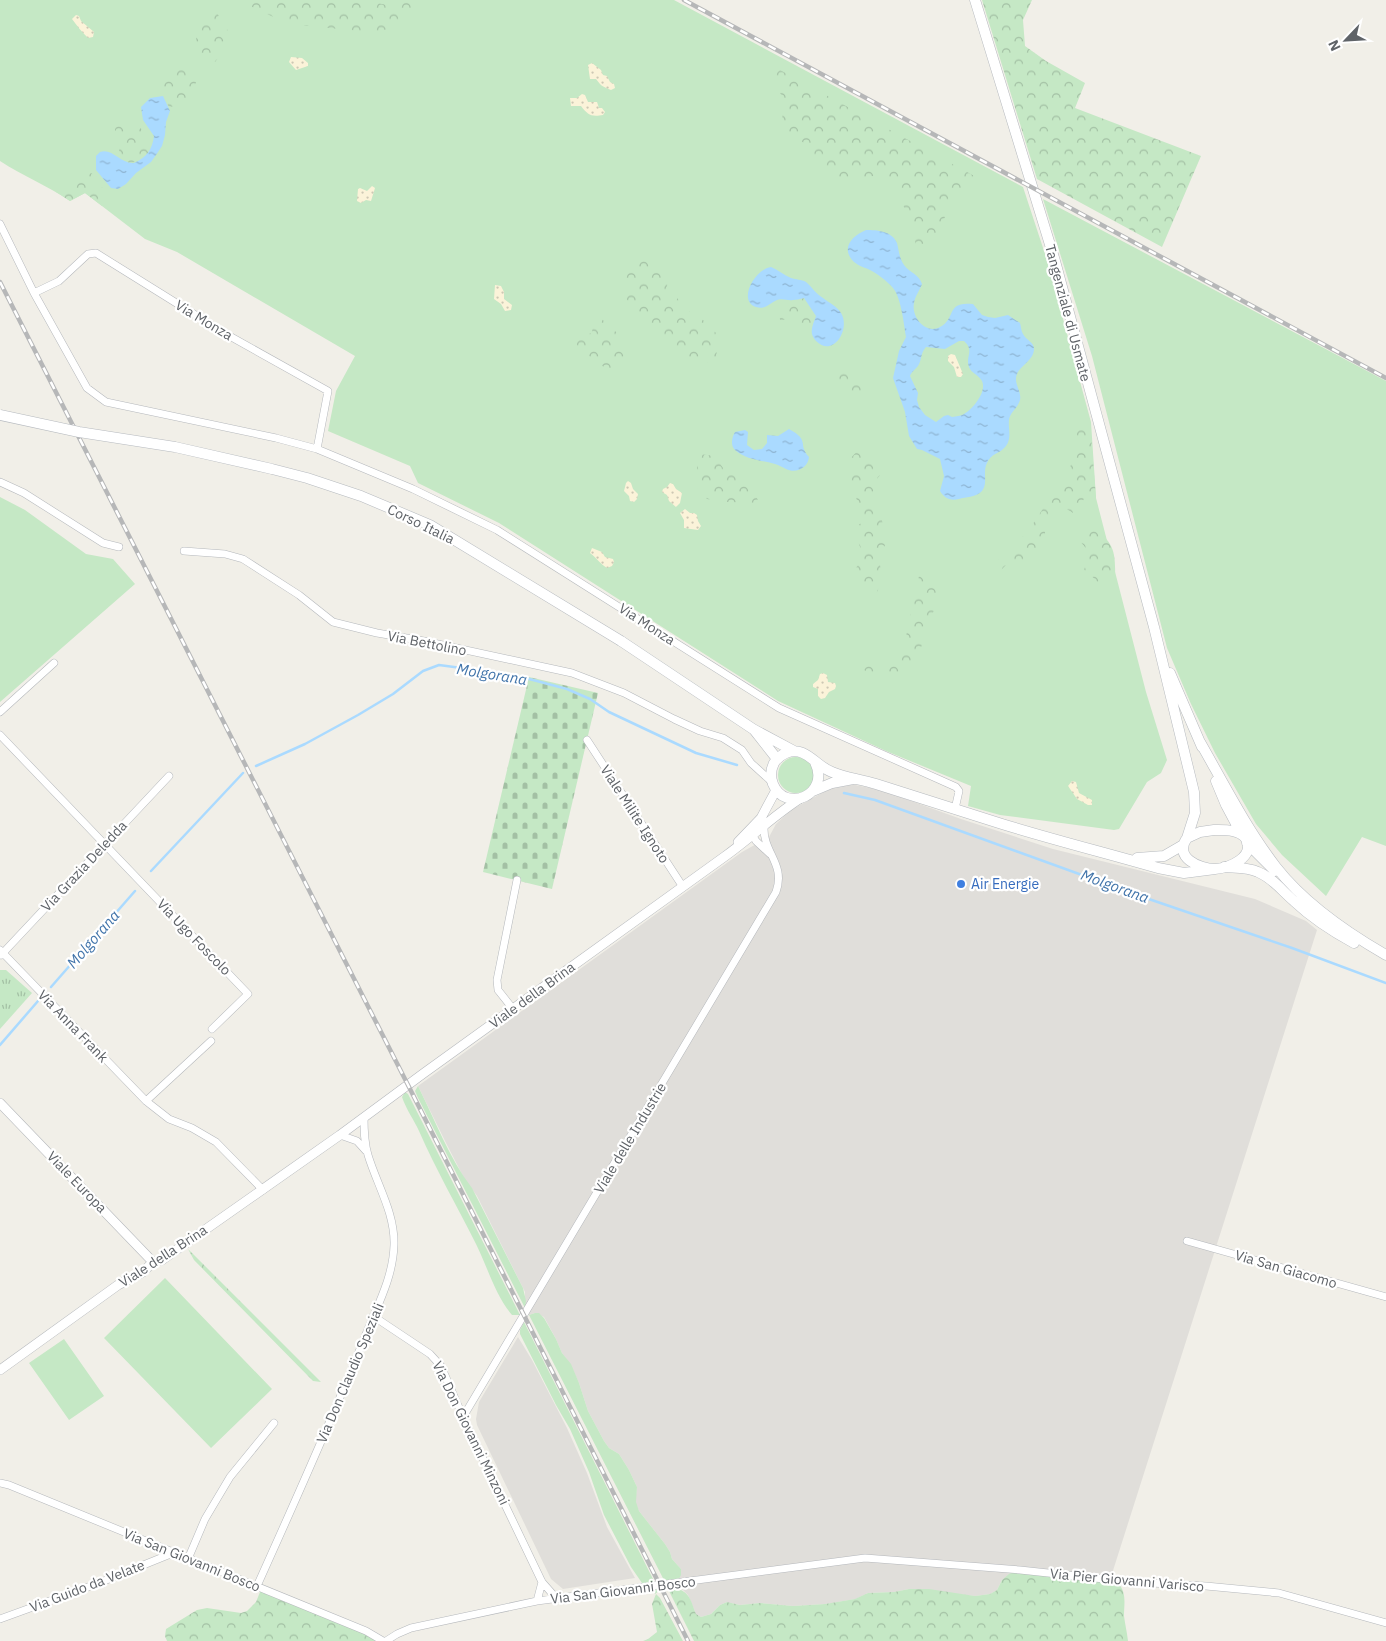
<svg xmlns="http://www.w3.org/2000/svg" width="1386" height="1641" font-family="'IBM Plex Sans',sans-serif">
<defs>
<pattern id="forest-crowns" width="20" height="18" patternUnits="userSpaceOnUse" patternTransform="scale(1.25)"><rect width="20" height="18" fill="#c5e8c5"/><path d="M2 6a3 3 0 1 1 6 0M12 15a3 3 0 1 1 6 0" fill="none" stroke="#a3c0a4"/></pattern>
<pattern id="sand-dots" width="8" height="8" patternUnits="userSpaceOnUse" patternTransform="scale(1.25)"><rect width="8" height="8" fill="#fbf3d9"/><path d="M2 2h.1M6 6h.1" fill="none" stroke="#cec8b4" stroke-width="1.8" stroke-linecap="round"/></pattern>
<pattern id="cemetery-stones" width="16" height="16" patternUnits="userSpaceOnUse" patternTransform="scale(1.25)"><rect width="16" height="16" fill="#c5e8c5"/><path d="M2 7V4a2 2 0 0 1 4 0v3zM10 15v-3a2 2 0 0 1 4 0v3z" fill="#a3c0a4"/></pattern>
<pattern id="park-tufts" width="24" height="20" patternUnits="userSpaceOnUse" patternTransform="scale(1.25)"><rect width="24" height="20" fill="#c5e8c5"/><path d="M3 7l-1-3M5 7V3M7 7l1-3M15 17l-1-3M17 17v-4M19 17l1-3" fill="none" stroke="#a3c0a4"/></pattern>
<pattern id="water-ripples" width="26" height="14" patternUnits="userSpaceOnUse" patternTransform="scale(1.25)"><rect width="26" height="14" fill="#aadaff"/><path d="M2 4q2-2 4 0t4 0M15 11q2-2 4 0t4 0" fill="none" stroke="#8eb4d2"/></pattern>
</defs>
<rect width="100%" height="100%" fill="#f1efe8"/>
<path fill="#e0deda" d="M850,784L881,790L961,819L1053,849L1255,899L1306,921L1317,930L1110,1580H1002L997,1590L990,1594L975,1596L909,1589L894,1592L868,1593L856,1599L825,1604L793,1606L760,1603L740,1605L727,1602L720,1605L711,1614L701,1617L696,1614L688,1595L683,1590L675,1586L681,1569L672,1559L670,1552L665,1544L639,1511L635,1502L637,1487L629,1470L619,1454L609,1448L604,1441L588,1411L579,1383L570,1364L562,1353L556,1339L544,1317L535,1313L529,1315L525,1308V1292L477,1196L464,1178L446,1143L418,1086L742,852L769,837L776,824L791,810L831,788Z
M518,1337L532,1360L567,1428L587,1473L607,1527L635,1578L563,1589L551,1579L477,1425L476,1419L479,1402Z"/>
<path fill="#c5e8c5" d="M0,0H674L1023,187L1047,260L1091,422L1096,498L1146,692L1167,760L1161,773L1147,782L1119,829L1114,830L1000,815L968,806L971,786L886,751L778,701L499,523L418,483L410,466L328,431L336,391L355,356L177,252L145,239L85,193L70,201C48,186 23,176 0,161Z
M1043,199L1386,381V846L1362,837L1326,896L1282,855L1256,824L1215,753L1191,704L1167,648L1092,356Z
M0,497L25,510L86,554L113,559L135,584L0,702Z
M778 775a18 18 0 1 1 36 0a18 18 0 1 1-36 0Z
M418,1086C435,1120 449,1158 472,1188L523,1288L526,1301L525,1308L418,1098L415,1091Z
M405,1092L408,1094L520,1315H512C495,1295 488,1268 476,1244C457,1206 436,1170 419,1131C414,1120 406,1109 402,1097Z
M165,1278L272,1389L211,1448L104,1338Z
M535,1313H539L544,1318L556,1339L562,1353L571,1364L579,1383L588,1411L604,1441L609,1448L619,1454L629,1470L637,1487L636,1502L639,1511L665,1544L670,1552L672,1559L681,1569V1575L675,1586L677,1588H668L529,1315Z
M524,1322L659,1591L655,1594L651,1584L642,1583L631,1567L604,1515L589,1472L570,1429L556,1405L520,1334V1330Z
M64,1339L104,1396L69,1420L29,1363Z"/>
<path fill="url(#forest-crowns)" d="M242,0H362L392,6L395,0H421L416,10L403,26L379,31H360L288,24L246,4Z
M982,0H1032L1023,20L1025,46L1046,61L1085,83L1075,108L1201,156L1162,247L1037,179Z
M217,13L233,39L215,62L194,48L200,23Z
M182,64L197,79L189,104L169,107L159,87Z
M780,70L978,178L955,193L945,217L931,244H916L900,195L890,181L872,176L848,180L829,177L814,160L813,150L784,128L782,119L785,99L774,86V75Z
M116,123H127L132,129L136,124C146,132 149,140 149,153C139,161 130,167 118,159L120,144L123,140L115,130Z
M91,173L96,176L106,195L102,206L85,193L70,201L56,192L74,184Z
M657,258L668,274L666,299L677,298L687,310L703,320L718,335L716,361L713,364L690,358L667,344L654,327L639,320L626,298L623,275L639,261Z
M804,298L816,316L813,326L805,330L801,328L794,327L789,319L780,320L779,307L791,301Z
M594,312L626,341L623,364L612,373L578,348L574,337L592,333Z
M843,369L856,371L870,386L859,398C848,393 849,394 843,384C840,380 836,379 834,374Z
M1086,424L1091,436L1096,498L1086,492L1078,516L1065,508L1054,517L1045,528V537L1020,568L1008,563L1000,571L994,567L1003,550L1010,553L1035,521L1071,465L1078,427Z
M860,448L873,456L883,472L873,483L874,504L881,515L886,543L879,557L882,580L874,599L861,586L854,570L864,558L853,527L864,522L851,482L850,459Z
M699,454L715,456L725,471L748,476L759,503L728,502L707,499L695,485Z
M1089,523C1112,542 1116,547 1115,577L1100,586L1095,579L1084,570L1090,553L1079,540L1081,531Z
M932,573L936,581L938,598L922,645L915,660L902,672L874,675L862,669L867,663L884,664L896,656L905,641L919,576Z
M188,1249L321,1382L313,1381L194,1260Z
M1020,1570L1118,1583C1127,1593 1124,1603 1124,1616C1125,1624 1127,1632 1128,1641H694L668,1589C688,1587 690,1598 696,1614L701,1617L711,1614L720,1605L727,1602L740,1605L760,1603L793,1606L825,1604L855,1599L868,1593L894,1592L909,1589H929L975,1596L990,1594L997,1590L1002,1580L1009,1574Z
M262,1591L374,1638L375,1641H167L165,1636L166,1629L197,1610L207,1608L241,1613L247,1611L256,1602L260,1592Z
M656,1594L660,1598L683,1641H643L648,1639L657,1632L652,1604Z"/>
<path fill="url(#sand-dots)" d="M76,15L79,16L81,21L94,32L93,37L88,38C82,32 77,26 72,19Z
M291,57L302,58L308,63V66L296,70L289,62Z
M592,63L601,70L603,75L607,76L610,82L614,84L615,88L611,90C602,86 602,87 596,79H590L588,65Z
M582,94L585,95L588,102H597L599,108H602L605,112L603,115C591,117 588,115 581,106H571L570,98H577Z
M372,186L375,188L371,201L366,200L361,203L357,201L358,189L360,188L367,191Z
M495,285L501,286L504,292V299L512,305L511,310L505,311L501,304L494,299Z
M951,354L955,355L963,374L961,377H957L954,367L948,361V356Z
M628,481L631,483L633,489L638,494L637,499L634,502L630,501L629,496L624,491L626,483Z
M670,483L673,484L676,489L682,493L680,503L676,507L669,501L667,495L662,492L663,489L667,487Z
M685,509L690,513H694L697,515L698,521L701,526L698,530L684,528V520L680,513Z
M592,548L602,552L605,557L613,559L614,562L612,566L607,568C600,564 596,557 590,553Z
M823,673L827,675L828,682L835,683L836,686L835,689L829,692L825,698L821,699L818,696V689L813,687V684L818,680L820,674Z
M1072,781L1076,782L1079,793L1092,800V805H1088L1077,799L1068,786Z"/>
<path fill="url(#cemetery-stones)" d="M529,677L598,693L552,889L483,872Z"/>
<path fill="url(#park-tufts)" d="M0,970H6L32,993L0,1029Z"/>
<path fill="url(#water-ripples)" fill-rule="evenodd" d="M163,96L170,111L166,122L165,135L162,146L156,155L151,162L136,173L126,184L118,189L111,188L96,170V156L100,152C113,148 120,164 134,163C147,157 152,150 154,136L143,120L141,107L150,98Z
M866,230C877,230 892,231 897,243C899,250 899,258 904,265C910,273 919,274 922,284C920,290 915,296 914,303C911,317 926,335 940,327C957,318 945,301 973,304L982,315L988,317L995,318L1008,315L1020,323C1021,326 1021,331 1023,334C1026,340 1034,342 1034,349C1034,360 1021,365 1017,374C1013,383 1022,391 1020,400C1018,408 1010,412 1009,420C1008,428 1012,438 1006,446C1000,454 991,453 987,463C982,473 989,484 981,492C975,497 966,497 959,499C951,501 945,499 940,491L944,476L940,459L922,450L917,449L909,436L905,412L893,378L899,351L906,337C904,325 901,297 893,288C887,281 877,273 868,269C863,267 859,266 854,262C840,248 852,236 866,230ZM959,341H964C975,351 965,356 969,367C971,373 979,375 982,381C987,392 973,409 964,414C961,416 956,416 952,417L948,415L944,416L936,422L925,415L919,407L917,400L918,393L910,376C912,371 915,370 918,366C922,360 920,354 926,347L945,349Z
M771,267C778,270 784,275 791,278C796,280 801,279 806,282C812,287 816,294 823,298C829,303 837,306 841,313C851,329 833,358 816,341C808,333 813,325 816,316L804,298C800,299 796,300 793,300C788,301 782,298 777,300C770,303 765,310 756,307C737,301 755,269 771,267Z
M789,429C811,441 797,444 809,457C808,468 796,474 786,469C782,467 779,465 775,464C761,460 746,460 735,450C730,445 732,437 735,432L745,430L748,432L747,445L754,450L762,449L767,443V435L778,436Z"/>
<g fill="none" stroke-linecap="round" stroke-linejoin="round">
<path stroke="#aadaff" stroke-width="2.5" d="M256,766L305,744L358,715L393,694L423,671L439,665L514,675L567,689L590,699L609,712L696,753L737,765
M844,793L875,800L1140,896L1292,948L1386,983
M151,871L243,773
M51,987L135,891
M0,1045L38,1001"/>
<g stroke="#b5b8bc" stroke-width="8">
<path id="minor" d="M0,224L34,293L87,388L106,402L276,438L317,449L413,489L497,530L779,708L956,787L959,791L955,809
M34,293L59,281L88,254L96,253L226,334L328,391L317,449
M0,482L24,493L103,543L119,547
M184,551L225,554L243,559L299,595L333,622L377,633L424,641L572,673L624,693L674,719L700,731L723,738L742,750L751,763L772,782
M0,712L54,663
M0,735L248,994L212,1029
M587,740L683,887
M754,832L753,836L756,841L770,854
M0,950L146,1101L169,1119L192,1128L216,1142L263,1190
M1,955L169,776
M513,1009L498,990L497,980L517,880
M146,1101L211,1041
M340,1135L357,1141L366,1151
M1187,1241L1386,1297
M373,1316L430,1354L441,1366L463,1417L542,1582L557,1599
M463,1417L776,892C786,864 763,853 764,827
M0,1483L9,1485L366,1631L383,1641
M188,1559L205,1519L230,1477L274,1423
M257,1586C294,1504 331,1422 364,1339C376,1308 393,1279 394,1245C395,1213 377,1185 368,1155C364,1142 364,1130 364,1117
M537,1601L542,1582
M0,1619L99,1583L173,1553
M386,1641L397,1634L411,1628L537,1601L865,1558L1020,1570L1132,1582L1206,1586L1279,1593L1386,1623"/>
</g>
<g stroke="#b5b8bc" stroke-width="10">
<path id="tertiary" d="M738,842L761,818L776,790
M0,1103L153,1262
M0,1370L118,1285L143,1272L153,1262L162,1260L340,1135L424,1073L724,857C751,838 774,815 801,798"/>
</g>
<g stroke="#b6babf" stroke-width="11">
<path id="secondary" d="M975,0L1055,261L1154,627L1194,792L1195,813L1187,838
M621,641L753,729L794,751
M1170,673L1202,747
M755,731L777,759
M1200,742C1224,784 1246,828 1276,867C1305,904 1346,932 1386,955
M815,762C831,795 785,814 773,784C770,777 771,769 774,763C777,758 781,755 786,753C806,745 815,766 832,772C845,778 861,779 876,784C918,797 960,811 1002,824C1054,840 1106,853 1158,868L1184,873L1215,869
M1216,781L1226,805L1242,835
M813,791L832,783L853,779
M1214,830C1224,830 1240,829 1246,839C1256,857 1229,868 1215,869C1199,869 1173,857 1187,838L1200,832Z
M1247,843L1275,871
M1137,858L1164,856L1183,845
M1224,867C1236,868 1247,867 1258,872C1273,878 1282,891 1294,901C1312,918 1332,931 1354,943"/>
</g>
<use href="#minor" stroke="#fff" stroke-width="7"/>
<use href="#tertiary" stroke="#fff" stroke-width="9"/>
<use href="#secondary" stroke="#fff" stroke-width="10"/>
<g stroke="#b6b7b8" stroke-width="4.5">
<path id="rail" d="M684,0L1386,378
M0,282L408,1085L688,1641"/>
</g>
<use href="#rail" stroke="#fff" stroke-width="2.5" stroke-dasharray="8" stroke-linecap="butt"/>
<g stroke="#b6babf" stroke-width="11" stroke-linecap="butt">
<path id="secondary-bridge" d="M0,415L79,432L175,447L272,469L307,478L361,496L430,525L621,641"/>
</g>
<use href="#secondary-bridge" stroke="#fff" stroke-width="10"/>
</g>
<circle fill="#3f7fe0" stroke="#fff" stroke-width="2" cx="961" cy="884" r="5"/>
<g text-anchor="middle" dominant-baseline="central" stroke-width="4.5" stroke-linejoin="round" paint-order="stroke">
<g font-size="14" fill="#5f6368" stroke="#fff">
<text transform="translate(1068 313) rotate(75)">Tangenziale di Usmate</text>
<text transform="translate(204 320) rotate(31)">Via Monza</text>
<text transform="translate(421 524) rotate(26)">Corso Italia</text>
<text transform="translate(647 624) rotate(33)">Via Monza</text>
<text transform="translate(427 643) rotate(11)">Via Bettolino</text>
<text transform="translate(635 814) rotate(57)">Viale Milite Ignoto</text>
<text transform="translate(84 866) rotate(-47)">Via Grazia Deledda</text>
<text transform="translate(194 937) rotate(46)">Via Ugo Foscolo</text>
<text transform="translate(532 995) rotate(-36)">Viale della Brina</text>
<text transform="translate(73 1026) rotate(46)">Via Anna Frank</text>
<text transform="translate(630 1138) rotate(-59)">Viale delle Industrie</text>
<text transform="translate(77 1182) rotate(46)">Viale Europa</text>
<text transform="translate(163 1256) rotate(-33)">Viale della Brina</text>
<text transform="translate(1286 1269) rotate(16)">Via San Giacomo</text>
<text transform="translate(350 1373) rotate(-67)">Via Don Claudio Speziali</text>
<text transform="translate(471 1433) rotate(64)">Via Don Giovanni Minzoni</text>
<text transform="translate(192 1560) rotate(22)">Via San Giovanni Bosco</text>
<text transform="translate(1127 1580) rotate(5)">Via Pier Giovanni Varisco</text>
<text transform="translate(87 1586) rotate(-21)">Via Guido da Velate</text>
<text transform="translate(623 1590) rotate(-7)">Via San Giovanni Bosco</text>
</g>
<g font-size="14" fill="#366cbe" stroke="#fff" text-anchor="start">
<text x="971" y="884">Air Energie</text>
</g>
<g font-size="15" font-style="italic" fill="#4174aa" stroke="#fff">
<text transform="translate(492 674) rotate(9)">Molgorana</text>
<text transform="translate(1115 886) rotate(20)">Molgorana</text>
<text transform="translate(93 939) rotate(-49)">Molgorana</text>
</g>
</g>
<g transform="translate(1346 40) rotate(245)" stroke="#ffffff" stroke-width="4" paint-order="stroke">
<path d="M0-4L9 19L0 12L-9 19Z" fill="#5f6368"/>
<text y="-8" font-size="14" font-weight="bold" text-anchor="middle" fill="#5f6368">N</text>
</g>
</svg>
